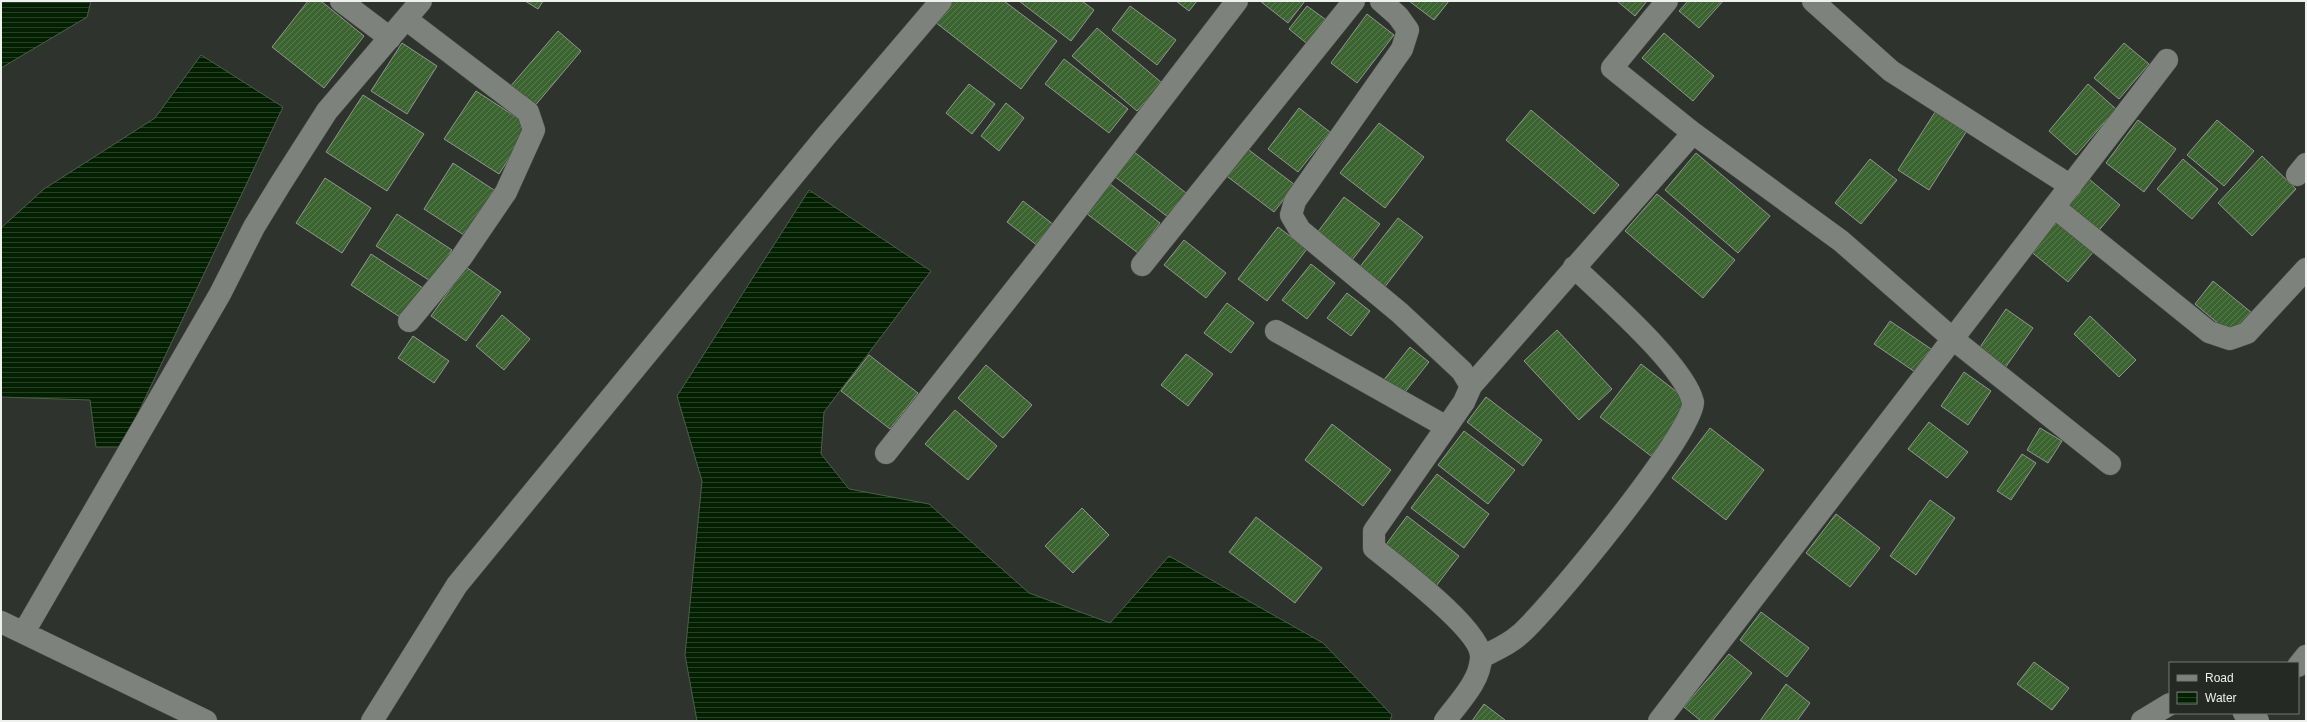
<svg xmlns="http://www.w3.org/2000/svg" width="2307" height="722" font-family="Helvetica,sans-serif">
<defs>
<pattern id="water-rules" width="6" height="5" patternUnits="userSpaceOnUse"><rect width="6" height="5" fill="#032000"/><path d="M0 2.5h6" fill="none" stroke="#284126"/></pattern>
<pattern id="building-hatch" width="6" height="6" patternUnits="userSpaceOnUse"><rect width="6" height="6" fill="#3c6431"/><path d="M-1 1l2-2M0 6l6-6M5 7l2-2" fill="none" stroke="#587b4f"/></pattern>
</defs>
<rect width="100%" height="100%" fill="#2f332d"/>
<path fill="url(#water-rules)" stroke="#4a5f47" d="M1,1H91L87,17L1,68Z
M201,55L283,107L122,447H96L90,400L1,397V228L44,189L155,118Z
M809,190L931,271L824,412L821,454L849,489L929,504L1029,593L1110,623L1169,556L1323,643L1392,715L1390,721H697L685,655L702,481L677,396Z"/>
<path fill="url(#building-hatch)" stroke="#91968f" d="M308,1H321L364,36L324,88L272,47Z
M525,1H543L538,9Z
M951,1H1004L1057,41L1021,89L935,22Z
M1019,1H1082L1094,10L1071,41Z
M1176,1H1197L1189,11Z
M1260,1H1305L1288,23Z
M1409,1H1449L1434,20Z
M1617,1H1647L1635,16Z
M1688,1H1723L1699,28L1679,11Z
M1130,6L1176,40L1157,65L1112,30Z
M1307,6L1329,22L1310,46L1289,29Z
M1367,14L1394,35L1357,83L1331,63Z
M1097,28L1162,83L1137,111L1072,56Z
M558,31L581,51L533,108L509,88Z
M1664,33L1714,76L1693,101L1642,58Z
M402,43L437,66L407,114L371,91Z
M2124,43L2149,64L2119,99L2094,78Z
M1064,59L1128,109L1109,133L1045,84Z
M969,84L995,104L972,134L946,113Z
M2088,84L2116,109L2076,155L2049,131Z
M476,91L530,126L499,174L444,139Z
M363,95L424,134L387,191L326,152Z
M1006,103L1024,118L999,151L981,136Z
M1299,108L1330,132L1298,172L1268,149Z
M1937,109L1968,129L1929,190L1898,170Z
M1531,110L1619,185L1594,214L1506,140Z
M2138,120L2176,149L2144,192L2106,163Z
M2217,120L2254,151L2224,186L2187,155Z
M1379,123L1424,157L1385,208L1340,173Z
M1245,147L1295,185L1274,212L1224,174Z
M1133,151L1186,193L1168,217L1114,176Z
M1696,153L1770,216L1738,253L1665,190Z
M2262,156L2296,189L2252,236L2218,203Z
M1870,159L1897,180L1861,224L1835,203Z
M2183,159L2218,189L2192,219L2157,189Z
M453,163L500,194L470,239L424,209Z
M325,178L371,208L342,253L296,223Z
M2089,179L2120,205L2095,235L2064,209Z
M1105,180L1160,223L1138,253L1082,210Z
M1657,194L1735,260L1703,298L1625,231Z
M1344,197L1380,224L1349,264L1314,237Z
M1023,201L1054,225L1038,246L1007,222Z
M397,214L452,250L432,282L376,246Z
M1398,218L1423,237L1384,288L1359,268Z
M2055,218L2094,251L2068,282L2029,250Z
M1278,227L1307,249L1267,301L1238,279Z
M1184,240L1226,273L1206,298L1164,265Z
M371,254L426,290L406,321L351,285Z
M1311,264L1335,283L1307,319L1282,300Z
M466,267L501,292L466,341L431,316Z
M2213,281L2252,313L2233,336L2195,304Z
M1347,293L1370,311L1351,336L1327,318Z
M1227,303L1254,323L1231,353L1204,333Z
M2006,309L2033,328L2005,368L1978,350Z
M502,315L530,339L504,370L476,346Z
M2090,316L2136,360L2119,377L2074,334Z
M1890,321L1934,351L1918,374L1874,344Z
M1557,330L1612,389L1579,420L1524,361Z
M413,336L449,361L434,383L398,358Z
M1410,347L1429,362L1402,396L1383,381Z
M1186,354L1213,374L1188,406L1161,385Z
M869,355L918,393L890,429L841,391Z
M1641,364L1691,403L1651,456L1600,417Z
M986,365L1032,405L1003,438L958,398Z
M1964,372L1991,391L1968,425L1941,406Z
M1486,397L1542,440L1523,466L1467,422Z
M955,410L997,446L968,480L925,444Z
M1929,422L1968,452L1947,478L1908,449Z
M1332,424L1391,470L1363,506L1305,460Z
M1710,428L1764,470L1726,520L1672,478Z
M2040,428L2062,441L2048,463L2027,450Z
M1464,431L1515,470L1488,504L1438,465Z
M2022,454L2036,463L2011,500L1997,491Z
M1437,474L1489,514L1464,548L1411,508Z
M1930,500L1955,518L1916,575L1890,556Z
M1082,508L1109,535L1073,573L1045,546Z
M1836,514L1880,548L1850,587L1806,553Z
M1407,516L1459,556L1433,590L1382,550Z
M1256,517L1322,568L1295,603L1229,552Z
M1761,612L1809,648L1787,677L1740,640Z
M1729,654L1752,673L1712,721H1701L1684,707Z
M2034,662L2069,688L2052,710L2017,684Z
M1786,684L1810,703L1797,721H1760Z
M1484,704L1505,720L1504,721H1472Z"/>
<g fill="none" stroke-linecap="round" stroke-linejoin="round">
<g stroke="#4b4e4a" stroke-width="23">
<path id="minor" d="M341,1L390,38
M1381,1L1398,16L1408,30L1402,49L1295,201L1291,215L1300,230L1400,313L1462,371L1471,386L1464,402L1374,531V548C1396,566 1483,631 1481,658C1480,682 1458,703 1445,721
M1667,1L1612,68L1693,133L1841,241L1953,339L2110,464
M1813,1L1891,71L2071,186
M406,19L528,112L534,130L506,192L461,258L409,321
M2297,175L2306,164
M2054,207L2209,332L2230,339L2247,333L2306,269
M1142,265L1354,1
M1276,331L1445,426
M1471,386L1693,133
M886,453L1039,259L1237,1
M1,622L206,721
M24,632L220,294L254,227L281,183L327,111L421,1
M1482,657C1493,651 1508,645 1518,636C1545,615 1698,427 1693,402C1684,365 1604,296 1574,267
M2298,666L2306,656
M2244,713L2258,721
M372,721L457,585L825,137L941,1
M1659,721L2167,60
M2142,721L2170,704"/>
</g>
<use href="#minor" stroke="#7d837c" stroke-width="22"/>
</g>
<rect width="2307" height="722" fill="none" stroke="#eef1ee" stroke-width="4"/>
<rect x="2169" y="662" width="130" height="52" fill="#252924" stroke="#757975"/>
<rect x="2177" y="675" width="20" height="6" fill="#7d837c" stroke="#757975"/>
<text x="2205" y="682" font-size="12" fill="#eef1ee">Road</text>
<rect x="2177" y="692" width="20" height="12" fill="url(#water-rules)" stroke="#757975"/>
<text x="2205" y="702" font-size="12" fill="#eef1ee">Water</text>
</svg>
